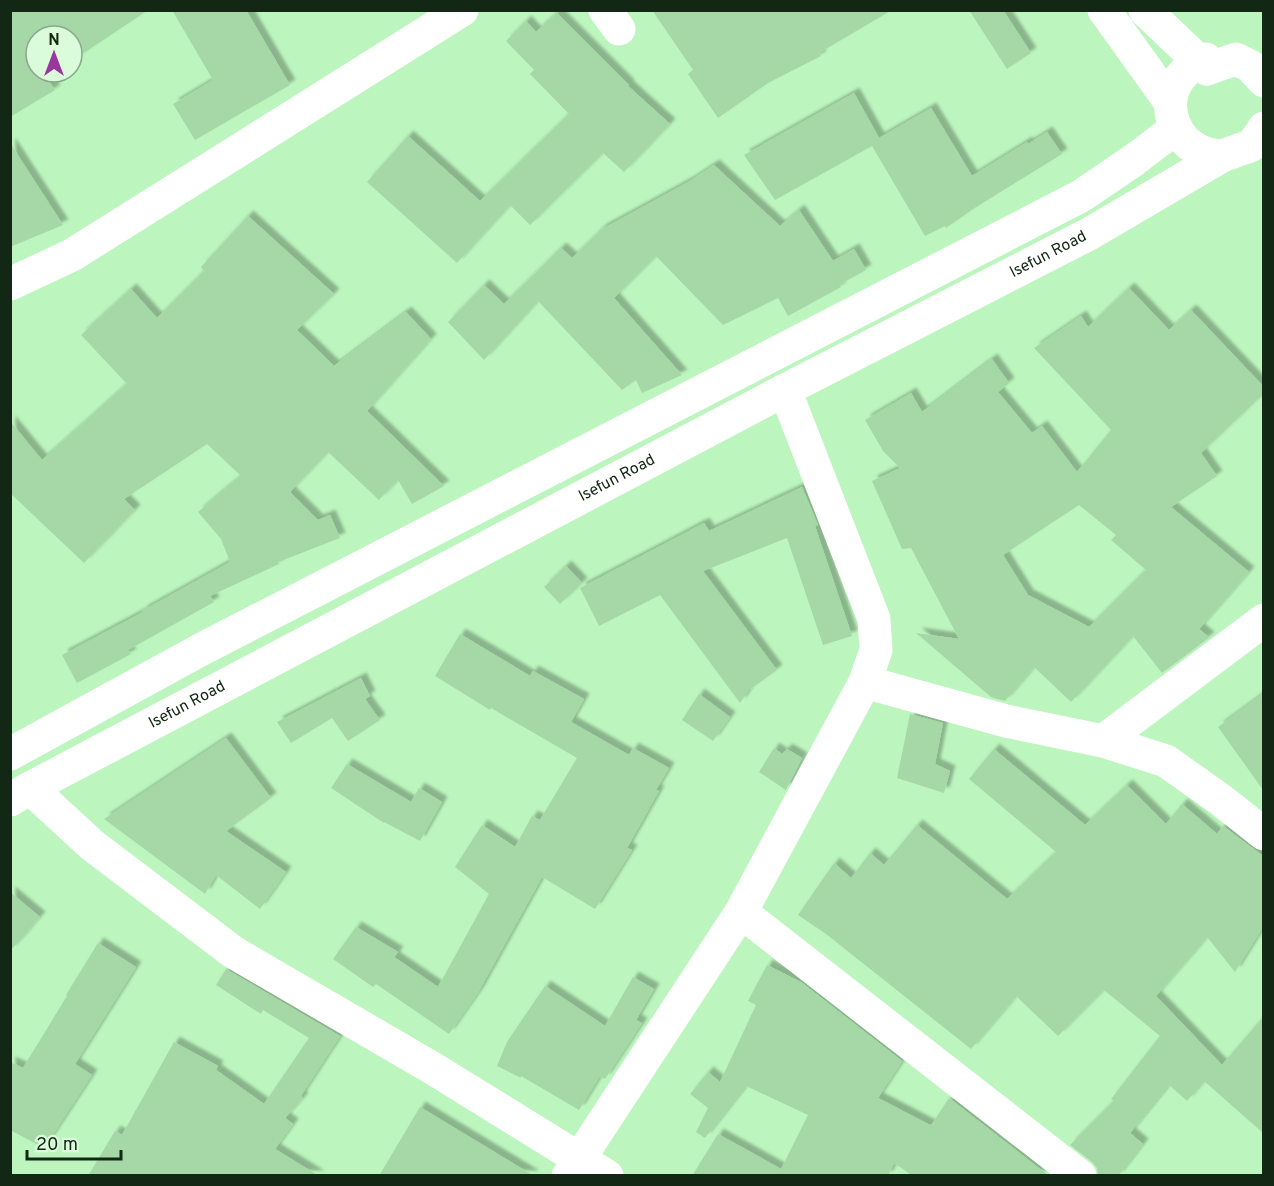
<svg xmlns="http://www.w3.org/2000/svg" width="1274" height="1186" font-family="Overpass,sans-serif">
<defs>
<filter id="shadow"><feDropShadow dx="5.5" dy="-5.5" stdDeviation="1.5" flood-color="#0004"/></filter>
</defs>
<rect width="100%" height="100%" fill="#bcf6be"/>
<path fill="#a5d8a6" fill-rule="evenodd" filter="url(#shadow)" d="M10,10H148L72,61V36H36V72H56L47,78L55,90L10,117Z
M172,10H246L290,85L195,140L173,104L213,80Z
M652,10H892L819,53L821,56L768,83L718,118L688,74L693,70Z
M969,10H1003L1031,53L1007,69Z
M557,13L629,85L628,86L670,124L624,172L603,153L530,225L510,205L457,263L367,182L408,136L480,201L569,114L530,74L534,70L506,41L526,21L536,32Z
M854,93L879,138L931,108L972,176L1027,142L1028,144L1047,132L1062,154L973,209L946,228L945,226L925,236L872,146L775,200L744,155Z
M10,143L63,225L10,247Z
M714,165L780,226L799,210L833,261L854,249L866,270L839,285L841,287L788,316L778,298L723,325L656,256L614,298L682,375L642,393L636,380L622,390L538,301L484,360L448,322L484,285L504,304L561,248L572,258L602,229L690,181Z
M248,216L334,294L297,330L334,366L406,312L431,339L367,411L444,486L412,504L398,480L379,500L328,452L290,492L318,520L330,515L340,538L278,562L279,564L210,596L214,602L128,650L131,654L77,683L62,655L143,612L142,611L230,562L221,539L198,512L241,476L207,444L124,499L135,510L84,563L10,493V421L42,460L127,384L81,335L131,289L157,318L204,271L201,267Z
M1129,288L1169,330L1191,310L1263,386V394L1201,453L1217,476L1171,507L1249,572L1199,629L1209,637L1207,639L1162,673L1133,636L1071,702L1034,667L1005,701L991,697L916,633L959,639L911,548L902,549L872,481L900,468L883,451L865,420L911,393L922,412L992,359L1009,383L998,392L1032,433L1042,426L1077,472L1111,430L1034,348L1081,316L1088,327ZM1079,505L1116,535L1111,540L1146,570L1089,627L1028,595L1003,555Z
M802,487L818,525L815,526L852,636L823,645L787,538L703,571L777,670L749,690L740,703L660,595L599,626L580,588L704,523L709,531Z
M566,566L582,583L560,604L544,587Z
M460,634L530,676L533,671L584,699L571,722L629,755L633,748L669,768L656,790L659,791L627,848L632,850L595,909L542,877L479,991L449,1034L376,984L373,987L333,959L356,927L398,952L394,957L438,987L489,894L455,867L482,825L515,847L532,816L540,820L577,758L491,708L490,710L435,676Z
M361,678L370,696L365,699L380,720L348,741L332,718L291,743L277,722Z
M699,694L730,717L713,741L682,720Z
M1263,694V790L1218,727Z
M910,714L943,723L935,764L950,771L944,793L897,778Z
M226,738L271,798L226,831L286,872L260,909L216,875L205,894L104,819Z
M774,748L782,754L787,749L802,758L786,790L759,772Z
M994,749L1085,825L1127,785L1166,824L1182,804L1217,834L1223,826L1263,856V927L1235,972L1207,937L1156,996L1222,1065L1263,1017V1133L1204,1081L1187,1101L1169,1085L1130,1133L1143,1144L1118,1176H1098L1097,1168L1092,1162L1070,1145L1114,1101L1111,1099L1160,1036L1104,990L1058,1036L1016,996L971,1049L826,934L798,915L834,863L851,878L870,853L884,865L917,825L1007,899L1056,852L969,779Z
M347,764L411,802L419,788L442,802L420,841L384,822V823L331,788Z
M10,892L40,917L10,951Z
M98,943L136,967L75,1064L92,1075L44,1148L10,1130V1062L23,1068L67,996L66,995Z
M767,965L801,982L902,1061L878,1098L930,1125L932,1124L949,1098L1049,1176H913L894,1163L888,1176H692L718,1134L781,1169L808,1115L746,1086L705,1138L696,1132L708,1108L690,1094L708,1072L720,1082L756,1005L748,1001Z
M226,969L340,1036L301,1096L303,1098L285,1118L293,1124L275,1149L319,1176H88L115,1131L122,1135L174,1042L218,1066L216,1070L264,1104L309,1038L263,1010L261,1014L216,985Z
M633,977L654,989L636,1020L642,1023L605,1079L600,1076L579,1110L521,1076V1078L497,1066L507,1042L545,986L605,1026Z
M420,1107L534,1176H379Z"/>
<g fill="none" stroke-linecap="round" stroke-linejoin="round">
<path stroke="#fff" stroke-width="33" d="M605,10L619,29
M10,284L72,255L462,10
M865,682L1006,721L1103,741L1166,761L1221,800L1264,834
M1103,741L1264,620
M30,788L92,845L233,952L434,1069L607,1176
M741,912L1080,1176
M568,1176L741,912L865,682L876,650L874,619L785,390"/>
<g stroke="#fff" stroke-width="33">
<path d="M1104,10L1170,102"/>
<path d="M1145,10L1207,69"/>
<path d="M1264,81L1250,66L1236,59L1207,69L1206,59C1197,63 1189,67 1183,74C1156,103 1176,150 1214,155C1216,155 1221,156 1223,155C1228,155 1232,152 1236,151C1240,149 1246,148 1250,146C1255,142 1261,133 1264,128"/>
<path d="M10,754L202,649L1081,196L1134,160L1176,128"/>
<path id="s1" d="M10,800L30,788L785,390L1089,234L1222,156"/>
</g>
</g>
<g text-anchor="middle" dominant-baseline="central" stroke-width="6" stroke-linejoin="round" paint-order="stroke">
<g font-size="16" fill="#122814" stroke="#dafcda">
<text stroke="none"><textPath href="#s1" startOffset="1173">Isefun Road</textPath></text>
<text stroke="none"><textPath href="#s1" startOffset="687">Isefun Road</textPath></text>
<text stroke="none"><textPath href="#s1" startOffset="201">Isefun Road</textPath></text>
</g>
</g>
<rect width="1274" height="1186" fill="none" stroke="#122814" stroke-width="24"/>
<g transform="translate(54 54)"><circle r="28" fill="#dafcda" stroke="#8aa78b" stroke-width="1.5"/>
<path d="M0-4.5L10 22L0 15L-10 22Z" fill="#99379f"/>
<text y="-9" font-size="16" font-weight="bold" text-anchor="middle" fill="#122814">N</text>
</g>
<path d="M27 1150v9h94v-9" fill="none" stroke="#122814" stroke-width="3"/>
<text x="36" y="1150" font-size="18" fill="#122814" stroke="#dafcda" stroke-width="4.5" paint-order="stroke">20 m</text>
</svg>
